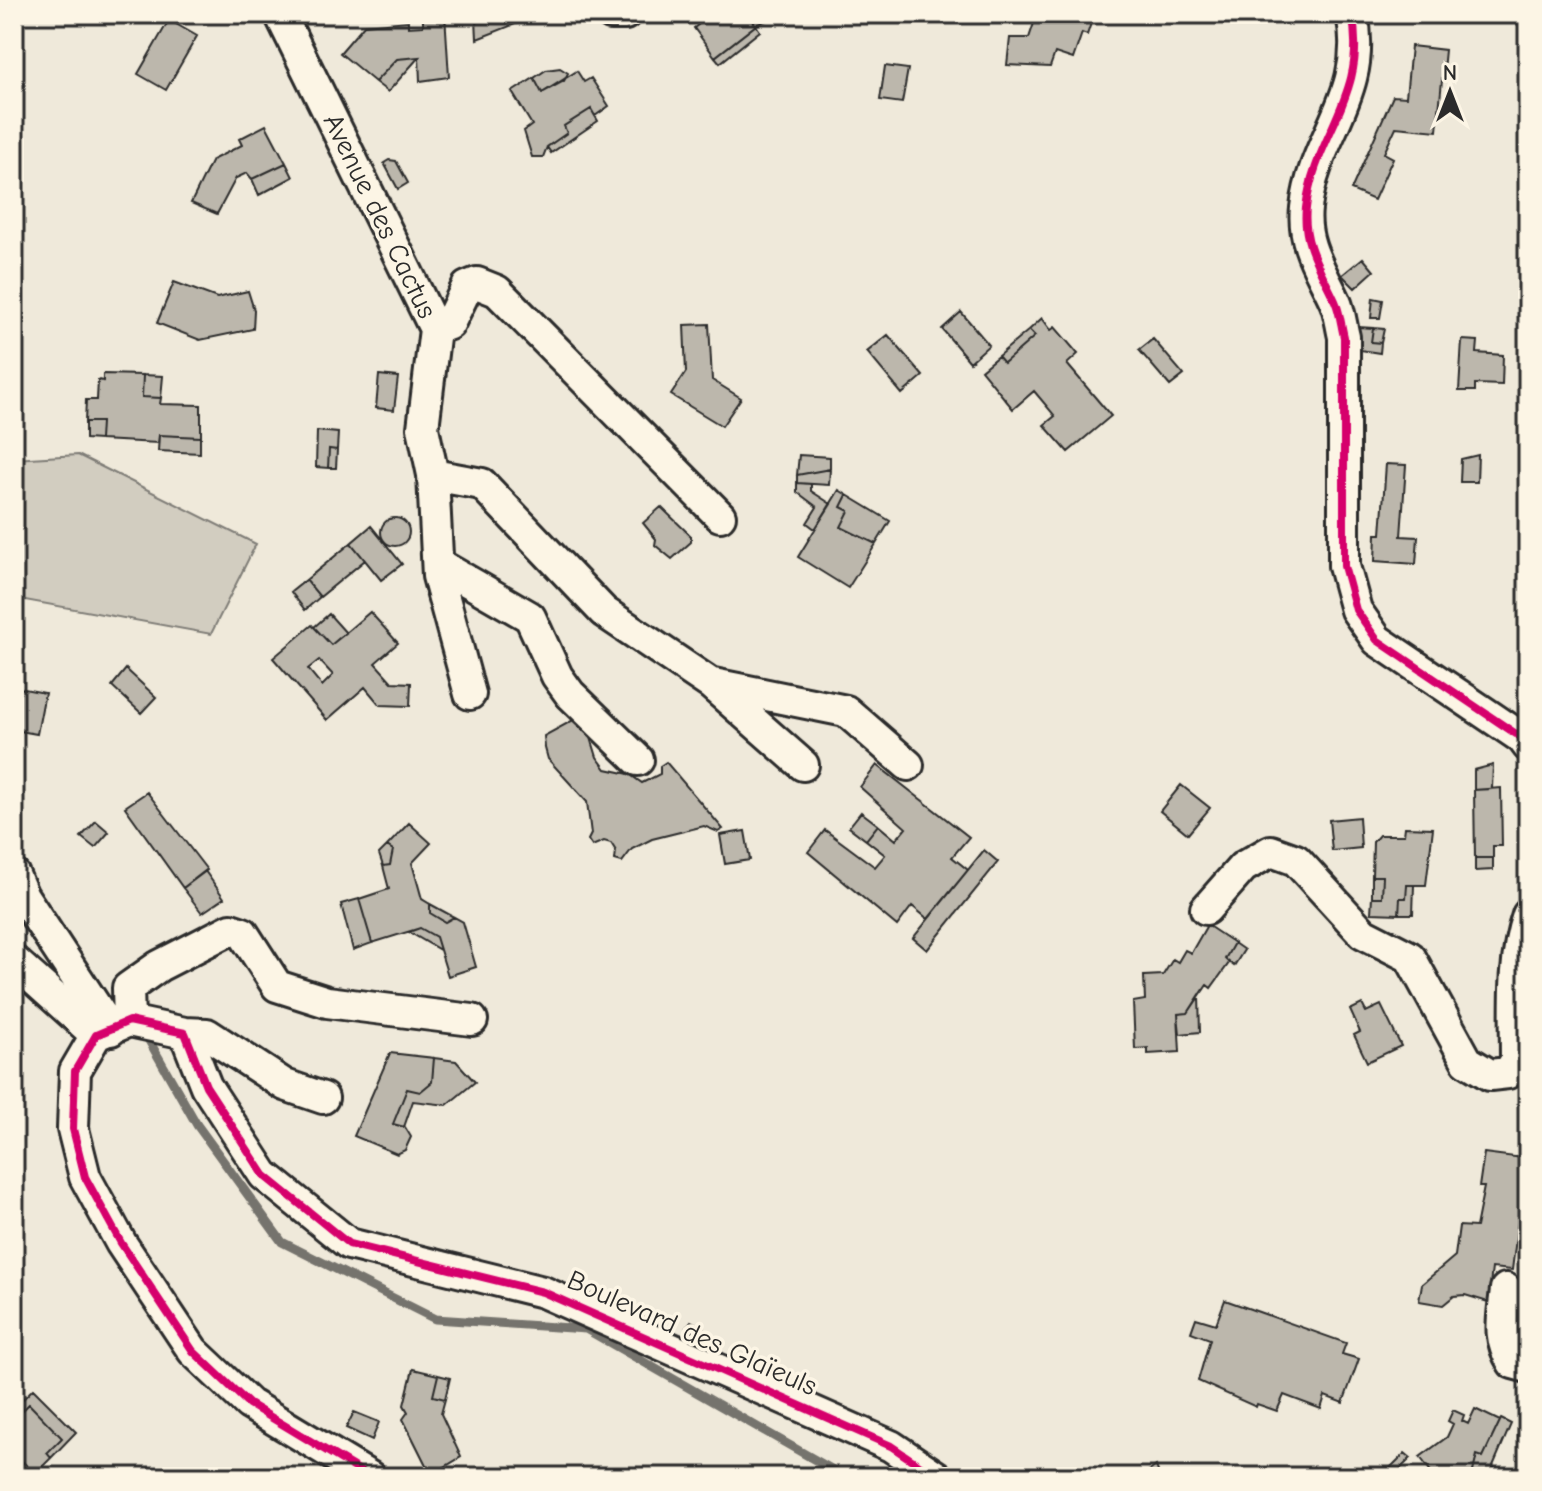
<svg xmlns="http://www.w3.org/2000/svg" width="1542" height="1491" font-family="'Comic Neue',sans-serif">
<rect width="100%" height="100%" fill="#efe9da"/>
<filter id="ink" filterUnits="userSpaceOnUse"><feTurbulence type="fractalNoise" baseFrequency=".0125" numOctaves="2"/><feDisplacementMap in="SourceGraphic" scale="16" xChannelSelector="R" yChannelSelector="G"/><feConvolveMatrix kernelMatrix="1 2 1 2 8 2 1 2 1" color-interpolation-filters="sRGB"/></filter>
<g filter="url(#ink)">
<path fill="#d2cdc0" stroke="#7e7c76" stroke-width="2" d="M78,455L256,544L211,634L14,598V459Z"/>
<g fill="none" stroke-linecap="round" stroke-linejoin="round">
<path stroke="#75736d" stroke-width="9" d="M147,1037L197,1125L282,1242L435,1319L586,1329L845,1477"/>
</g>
<path fill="#bcb7ac" stroke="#2b2b2b" stroke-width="2" fill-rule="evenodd" d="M423,14H445L449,77L420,81L419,57L397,59L375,82L340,53L364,25L408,21V27L423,26Z
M485,14H528L533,17L477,39L476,18Z
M712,14H747L756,25L715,57L694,28Z
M747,14H781L756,25Z
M1037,14H1094L1087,35L1082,33L1073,59L1055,53L1050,67L1007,65L1010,38H1029Z
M169,20L197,36L166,90L138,74Z
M756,25L760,31L720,63L715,57Z
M1411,46L1445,50L1437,131L1396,127L1384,153L1393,158L1374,200L1351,190L1393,96L1406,97Z
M419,57L388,92L375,82L397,59Z
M885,66L908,69L902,103L880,100Z
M560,68L568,73L564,81L542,93L534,78L546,70Z
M577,71L584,82L591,78L609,106L595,116L591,109L564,126L567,133L547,147L543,157H532L524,131L532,125L512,92L534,78L542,93Z
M591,109L598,121L551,153L547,147L567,133L564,126Z
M266,125L286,163L252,179L247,173L236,178L217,214L191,203L212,160L242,145L239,139Z
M389,160L396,161L408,183L398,189L384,163Z
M286,163L293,177L259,195L252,179Z
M1363,258L1374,271L1355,288L1342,275Z
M174,282L217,298L248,291L254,310L253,329L200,340L157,323Z
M1373,298L1383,300L1380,318H1371Z
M961,312L989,345L970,362L942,329Z
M1042,318L1051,330L1055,327L1078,354L1067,364L1111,416L1068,452L1044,425L1055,416L1034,391L1013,409L981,370L998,356L1004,363L1035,336L1029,330Z
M709,324L712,380L741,398L722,426L671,395L686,372L684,325Z
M1358,327L1373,328L1371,342L1381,343L1380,353L1360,350Z
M1373,328L1384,329L1381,343L1371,342Z
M1029,330L1035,336L1004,363L998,356Z
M888,335L923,376L902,394L867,352Z
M1153,339L1184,375L1170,386L1139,350Z
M1462,340L1478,341L1477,353L1503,355L1502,385L1475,384V391H1459Z
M103,374L143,375L142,397L161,398L160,404L201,405V437L159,435L158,443L100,440L101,422H85L86,400H97L98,380L103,381Z
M143,375L163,376L161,398L142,397Z
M379,375L398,377L394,410L376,408Z
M85,422H101L100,440L85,439Z
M317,431L338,433L337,450L329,449L328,468L316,467Z
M159,435L200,437V453L158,451Z
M329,449L337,450L336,468H328Z
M799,455L830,457V469L797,475Z
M1478,455L1477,482H1460L1461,459Z
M1386,464L1406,465L1401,536L1418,537L1416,564L1375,561L1376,534H1381Z
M830,469L829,485L797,483V475Z
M797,483L811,484V491L831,504L815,529L807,523L817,507L797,492Z
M839,490L847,495L841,507L849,511L841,527L876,544L848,588L798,557Z
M847,495L890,521L876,544L841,527L849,511L841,507Z
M661,507L691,536V542L672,559L655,545L656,539L643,523Z
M381 532a14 14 0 1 1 28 0a14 14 0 1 1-28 0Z
M371,526L402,564L381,580L351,543Z
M351,543L365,560L320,597L306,580Z
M306,580L320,597L305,610L291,592Z
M370,612L398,643L375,663L392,682L411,683L410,706L380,705L365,687L327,720L273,658L312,625L331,645ZM319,660L333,675L322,686L308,669Z
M329,614L346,633L331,645L314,627Z
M126,669L156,697L141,713L112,686Z
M14,687L45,693L37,734L14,730Z
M577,718L589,731L597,757L606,769L629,774L642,783L660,774V766L666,762L723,829L718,832L704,826L652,839L632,849L622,862L615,860L616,851L611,843L604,841L592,846L588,840L591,834L587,802L548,759L545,748L544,736Z
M877,765L969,837L952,857L968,870L928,919L912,906L897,926L808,852L825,830L875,867L885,855L866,840L878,825L896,840L906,828L860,787Z
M1493,765L1492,789L1474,790V770Z
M1181,785L1210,808L1188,834L1160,811Z
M1501,788L1502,846H1493V858H1475L1474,790Z
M147,792L207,870L183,888L125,807Z
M861,812L878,825L866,840L849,827Z
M1359,817L1361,848L1332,851L1329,820Z
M96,821L109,832L95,848L81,837Z
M409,823L431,843L412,863L422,899L430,904V913L445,922L454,917L463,922L476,967L448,976L436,937L420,928L372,943L359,899L389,889L383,866L390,865L393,850L387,846Z
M1405,827L1433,828L1426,885H1407L1406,898H1400L1399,914L1371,913L1372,897H1382L1383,876H1372L1373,842L1379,835H1404Z
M745,831L750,860L725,864L720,835Z
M387,846L393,850L390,865L383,866L379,854Z
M984,850L998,862L927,950L913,938Z
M1475,858H1493V870L1475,871Z
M205,871L224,898L202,913L183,888Z
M1372,876H1383L1382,897H1372Z
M1407,885H1414L1413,914H1399L1400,898H1406Z
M359,899L372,943L353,950L341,904Z
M430,904L454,917L445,922L430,913Z
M1207,925L1234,943L1225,959L1229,963L1211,988L1207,985L1188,1013L1178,1014L1180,1052L1148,1054V1048L1135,1049L1133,1002L1145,1000L1144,976L1163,975L1173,959L1178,962L1185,950L1191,953Z
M420,928L436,937L440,950L409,932Z
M1234,943L1244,950L1234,966L1225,959Z
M1199,996L1200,1032L1180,1034L1178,1014L1188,1013Z
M1362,1004L1366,1012L1381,1005L1401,1046L1367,1062L1354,1035L1360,1032L1350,1010Z
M390,1053L434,1058L432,1082L420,1092L407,1089L393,1124L405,1127L411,1137L405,1150L397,1154L354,1136Z
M434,1058L456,1061L475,1082L447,1105L413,1101L404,1127L393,1124L407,1089L420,1092L432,1082Z
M1484,1153L1523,1158L1521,1176H1524L1512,1270L1492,1268L1488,1302L1465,1295L1454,1296L1443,1305L1419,1301L1422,1284L1455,1256L1459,1226L1476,1227L1484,1187H1479Z
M1225,1300L1346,1343L1342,1354L1359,1359L1343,1403L1325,1396L1321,1409L1284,1395L1277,1411L1257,1404L1256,1407L1198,1381L1210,1339L1191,1332L1196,1318L1216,1324Z
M691,1321L703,1328L698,1335L686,1328Z
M413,1369L438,1375L433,1396L445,1399L441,1414L461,1457L431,1475L403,1419L408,1412L404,1405Z
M438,1375L450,1378L445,1399L433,1396Z
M33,1389L76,1432L51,1458L47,1453L62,1438L29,1404L14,1419V1408Z
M29,1404L62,1438L47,1453L51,1458L35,1474L14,1453V1419Z
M1475,1409L1500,1421L1483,1457L1477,1455L1472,1476L1479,1477H1435L1420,1457L1447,1437L1453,1424L1448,1421L1453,1410L1464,1415L1462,1421L1468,1424Z
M354,1412L379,1422L372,1440L346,1428Z
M1519,1416H1528V1441H1518Z
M1501,1419L1511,1424L1493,1466L1499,1477L1472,1476L1477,1455L1483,1457Z
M1405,1453L1411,1458L1396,1473L1390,1468Z
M1156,1466L1160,1477H1141Z"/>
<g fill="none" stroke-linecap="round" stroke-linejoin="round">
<g stroke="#2b2b2b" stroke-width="36">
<path id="minor" d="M280,14L435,329L423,428L433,475L438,576L470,694
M611,14H625
M1352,14C1369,95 1314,135 1306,208C1302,244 1321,270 1335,301C1340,312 1341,325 1344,337V566L1356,610L1377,640L1522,738L1528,746
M435,329L449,324L467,287L477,283L497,291L720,516
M433,475L482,484L604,612L711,684L803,765
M438,564L530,617L557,676L570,694L638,760
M713,684L846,711L908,765
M14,875L23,896L111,1030
M1206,909L1243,867L1271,851L1296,860L1363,933L1410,957L1467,1061L1490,1075L1508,1073L1516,1061C1516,1012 1512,962 1528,915
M14,961L96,1035
M129,1021L128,988L159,966L231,929L243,933L277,986L327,1002L472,1020
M185,1033L207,1034L285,1085L323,1098
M1506,1289C1503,1319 1497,1337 1513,1363L1528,1367
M370,1477L249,1404L193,1351L121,1243L85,1177L73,1129L75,1071L96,1035L129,1021L185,1033L206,1086L264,1175L349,1244L543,1292L891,1446L937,1477"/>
</g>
<use href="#minor" stroke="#fcf5e5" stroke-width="30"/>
<g stroke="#fcf5e5" stroke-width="13">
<path id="cycleway" d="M1352,14C1369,95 1314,135 1306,208C1302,244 1321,270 1335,301C1340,312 1341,325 1344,337V566L1356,610L1377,640L1522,738L1528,746
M370,1477L249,1404L193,1351L121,1243L85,1177L73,1129L75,1071L96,1035L129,1021L185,1033L206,1086L264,1175L349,1244L543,1292L891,1446L937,1477"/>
</g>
<use href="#cycleway" stroke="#d6006c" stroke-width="8"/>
</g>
</g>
<g text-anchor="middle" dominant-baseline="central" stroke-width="7" stroke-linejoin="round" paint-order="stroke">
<g font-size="28" fill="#2b2b2b" stroke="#fcf5e5">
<text transform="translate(380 216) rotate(64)">Avenue des Cactus</text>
<text transform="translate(692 1333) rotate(24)">Boulevard des Glaïeuls</text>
</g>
</g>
<rect width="1542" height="1491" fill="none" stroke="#fcf5e5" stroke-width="48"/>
<rect x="24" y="24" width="1494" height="1443" fill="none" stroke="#2b2b2b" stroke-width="3" filter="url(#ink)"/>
<g transform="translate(1450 92)" stroke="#fcf5e5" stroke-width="6" paint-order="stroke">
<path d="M0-6L14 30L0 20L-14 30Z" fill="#2b2b2b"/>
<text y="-12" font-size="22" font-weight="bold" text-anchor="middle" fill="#2b2b2b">N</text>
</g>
</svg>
